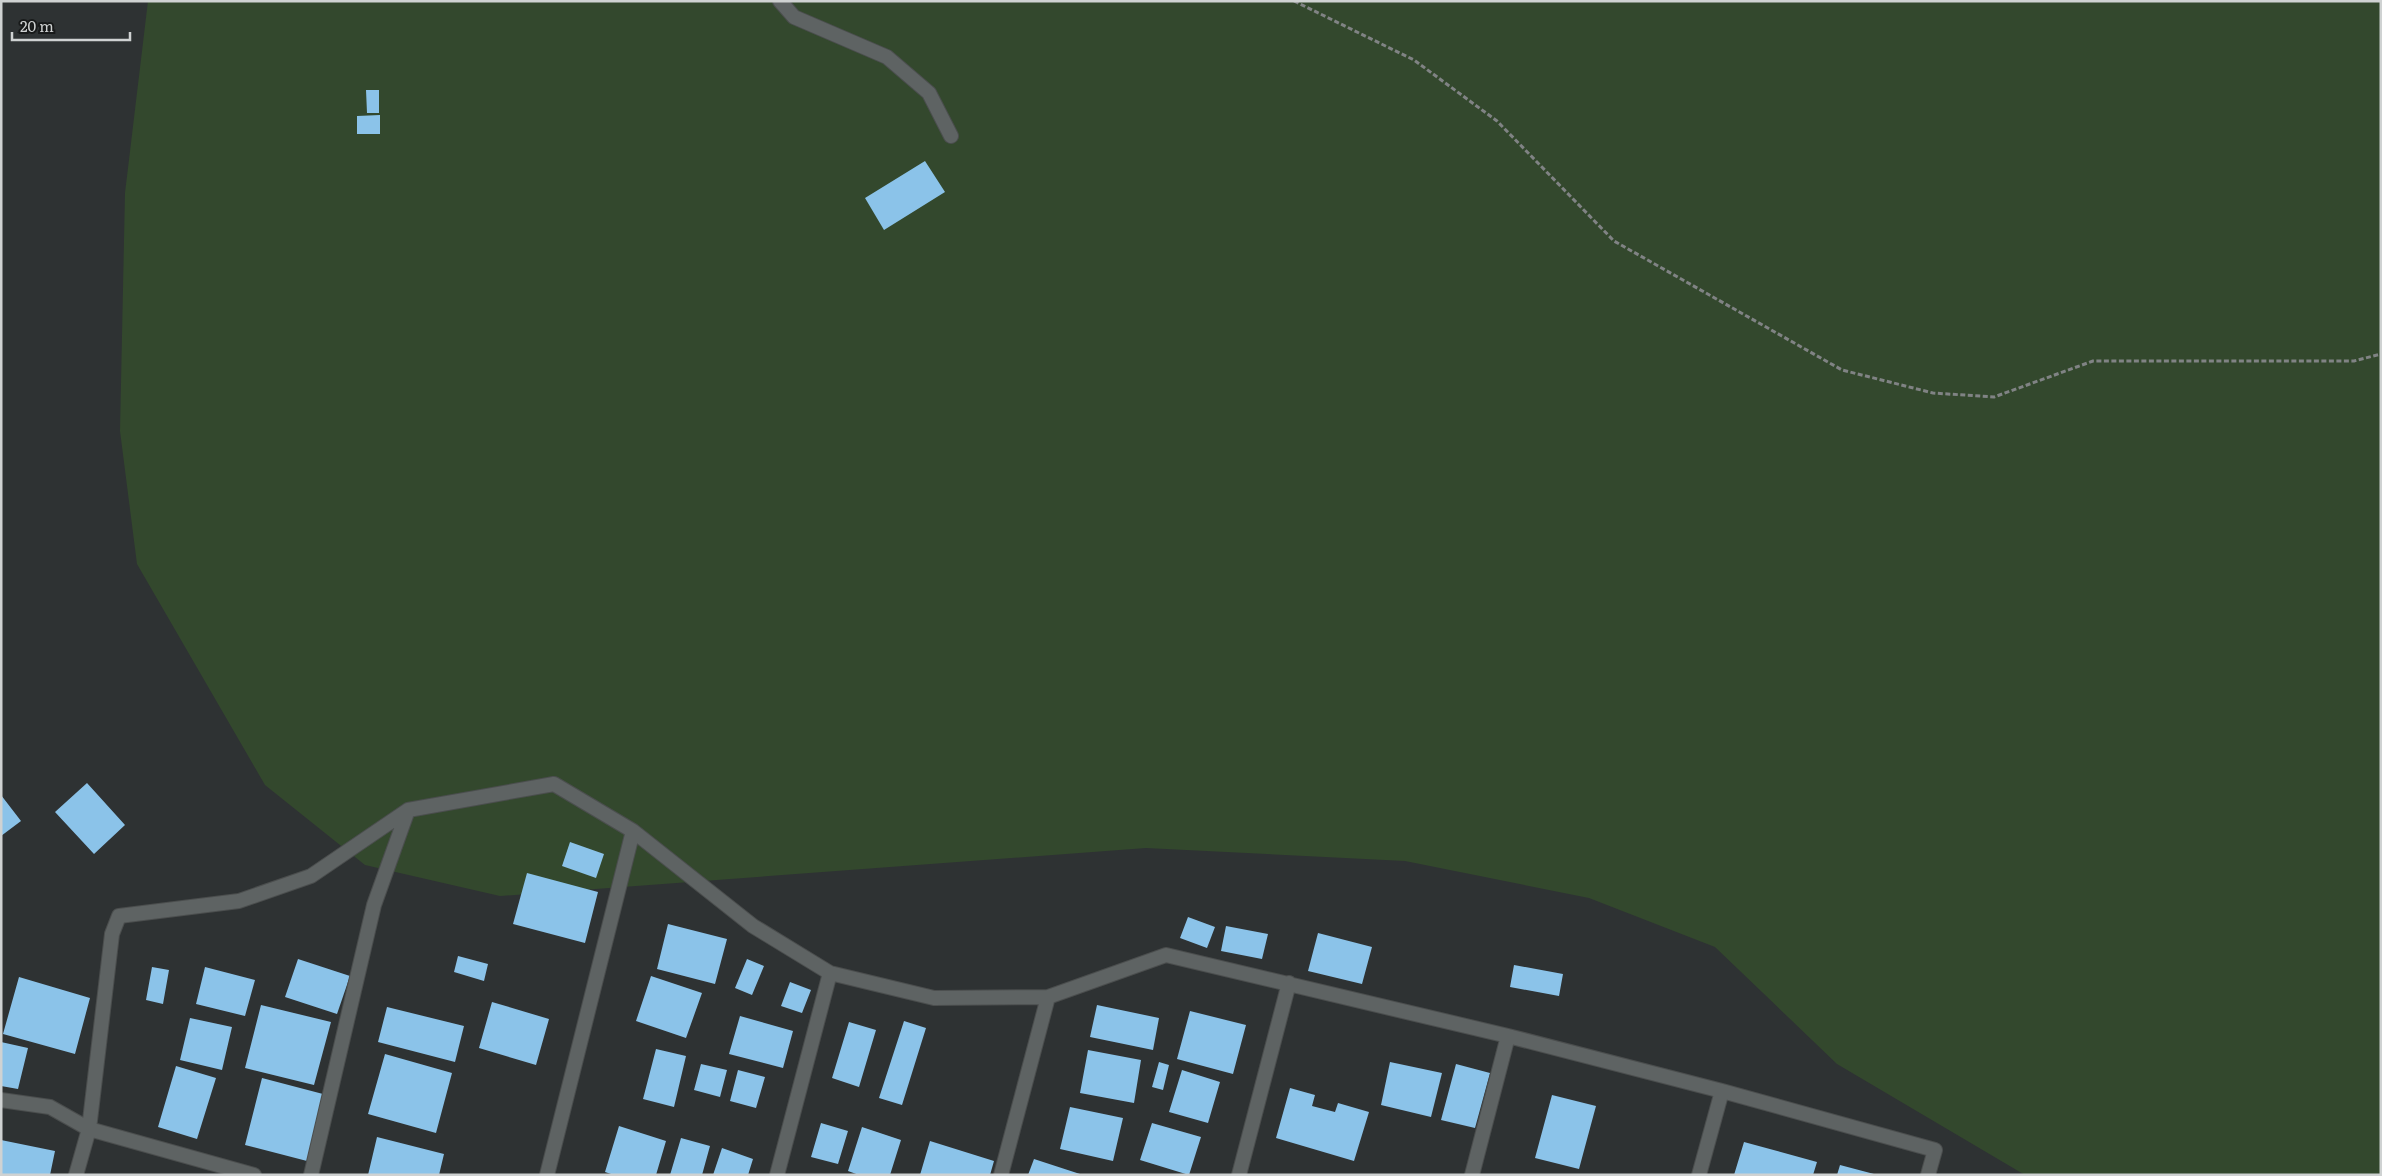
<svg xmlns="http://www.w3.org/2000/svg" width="2382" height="1176" font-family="Literata,serif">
<rect width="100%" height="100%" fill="#2e3233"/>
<path fill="#33482d" d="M148,1H2381V1175H2025L1837,1064L1715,947L1589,898L1405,861L1146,848L500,896L365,865L265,785L137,564L120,431L125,193Z"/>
<path fill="#8bc3e9" d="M366,90H379V113H367Z
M380,115V134H357V116Z
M925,161L945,192L884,230L865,198Z
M87,783L125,825L94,854L55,812Z
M1,795L21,821L1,836Z
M570,842L604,854L596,878L562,866Z
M527,873L598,892L585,943L513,924Z
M1188,917L1215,927L1207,948L1180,938Z
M668,924L727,939L715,984L657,969Z
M1226,926L1268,934L1262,959L1221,951Z
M1318,933L1372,947L1362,984L1308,971Z
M458,956L488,964L484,981L454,972Z
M298,959L350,976L337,1014L285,997Z
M747,959L764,966L752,995L735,988Z
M1514,965L1563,974L1559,996L1510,987Z
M152,967L169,970L163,1004L146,1000Z
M205,967L255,980L245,1016L196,1004Z
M651,976L702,993L686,1038L636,1021Z
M19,977L90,998L75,1054L3,1034Z
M790,982L811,990L802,1013L781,1006Z
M492,1002L549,1019L536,1065L479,1048Z
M261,1005L331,1022L314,1085L245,1068Z
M1097,1005L1159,1018L1153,1050L1090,1037Z
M387,1007L464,1026L455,1062L378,1042Z
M1190,1011L1246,1025L1233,1074L1177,1059Z
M740,1016L793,1031L783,1068L729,1054Z
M190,1018L232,1027L222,1070L180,1060Z
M904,1021L926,1028L902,1105L879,1098Z
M849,1022L876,1030L859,1087L832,1078Z
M1,1042L28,1048L18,1089L1,1086Z
M656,1049L686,1056L674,1107L643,1099Z
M1088,1050L1141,1060L1134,1103L1080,1093Z
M385,1054L452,1073L436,1133L368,1114Z
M1159,1062L1169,1065L1163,1090L1152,1087Z
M1390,1062L1442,1073L1431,1117L1381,1105Z
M701,1064L727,1070L720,1097L694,1090Z
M1456,1064L1490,1073L1475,1128L1441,1120Z
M176,1066L216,1078L197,1139L158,1127Z
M738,1070L765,1077L756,1108L730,1101Z
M1182,1070L1220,1082L1208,1123L1169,1112Z
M262,1078L323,1094L307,1161L245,1145Z
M1290,1088L1315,1095L1312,1106L1335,1112L1338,1103L1369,1112L1354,1161L1276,1138Z
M1552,1095L1596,1106L1579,1169L1535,1158Z
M1070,1107L1123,1118L1113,1161L1060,1149Z
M821,1123L848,1131L838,1164L811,1157Z
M1152,1123L1201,1137L1189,1175L1140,1160Z
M619,1126L666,1141L656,1175H614L605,1172Z
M862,1127L901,1140L890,1175H859L848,1171Z
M377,1137L444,1154L439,1175H368Z
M681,1138L710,1146L702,1175H670Z
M1,1140L55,1151L50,1175H1Z
M930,1141L994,1161L990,1175H920Z
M1744,1142L1817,1162L1813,1175H1734Z
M722,1148L753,1159L748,1175H713Z
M1034,1159L1080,1174V1175H1028Z
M1840,1165L1874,1174V1175H1837Z"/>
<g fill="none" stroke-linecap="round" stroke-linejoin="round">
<g stroke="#4b4e4e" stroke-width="16">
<path id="service" d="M780,1L794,17L887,57L929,93L951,136"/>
</g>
<g stroke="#4b4e4e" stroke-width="16">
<path id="minor" d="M1,1100L50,1107L89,1129L254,1175
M76,1175L89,1129L112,934L119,916L239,901L311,876L408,810L554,784L633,831L753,926L830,973L934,998L1048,997L1166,955L1508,1036L1722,1091L1935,1150L1928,1175
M311,1175L374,905L408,810
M547,1175L633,831
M777,1175L830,973
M1001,1175L1048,997
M1239,1175L1289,983
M1472,1175L1508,1036
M1699,1175L1722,1091"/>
</g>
<path stroke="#808384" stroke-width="3" stroke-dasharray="5 2.5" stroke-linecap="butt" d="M1294,1L1414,60L1497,121L1614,241L1842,370L1933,393L1994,397L2093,361H2354L2381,354"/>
<use href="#service" stroke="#5e6363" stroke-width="14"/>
<use href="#minor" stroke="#5e6363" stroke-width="14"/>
</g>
<rect width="2382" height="1176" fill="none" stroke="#cfd2d2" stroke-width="5"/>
<path d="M12 32v8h118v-8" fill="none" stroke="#cfd2d2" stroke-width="2.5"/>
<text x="20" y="32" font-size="15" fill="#cfd2d2" stroke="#181a1a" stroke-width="4" paint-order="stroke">20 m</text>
</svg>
